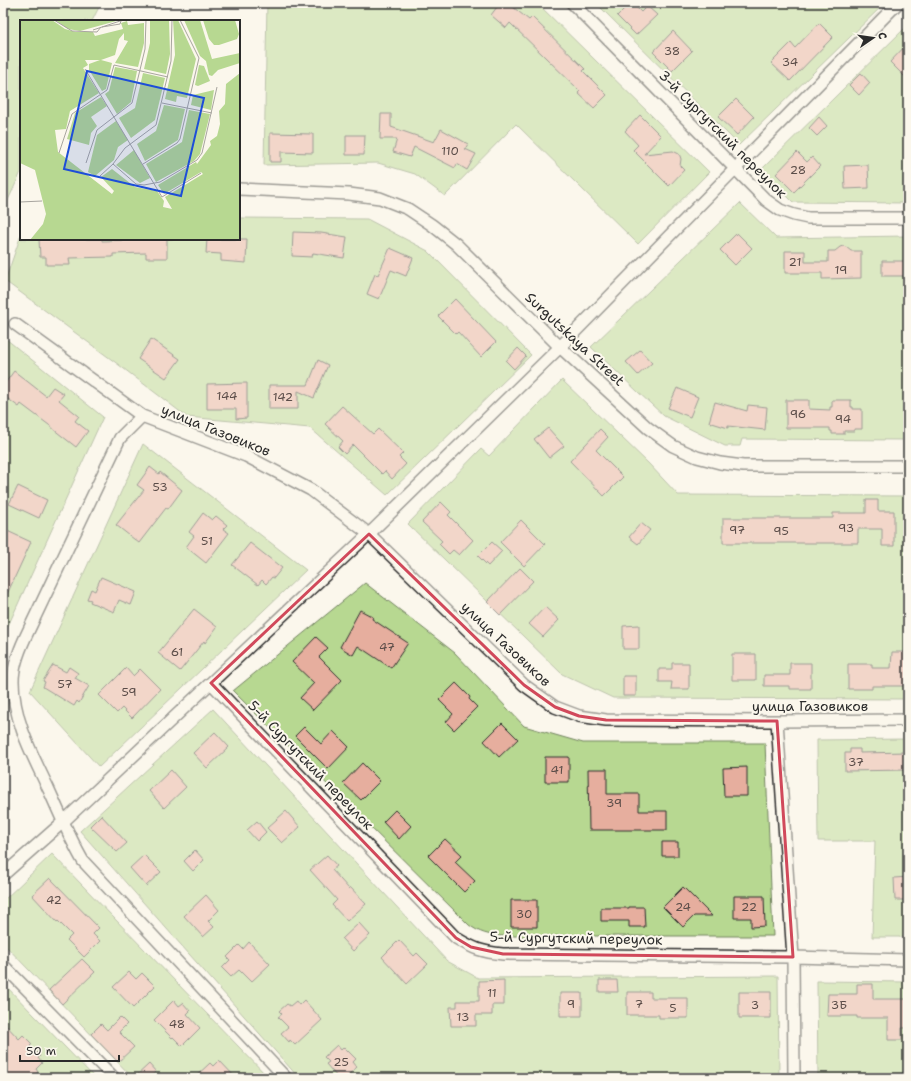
<svg xmlns="http://www.w3.org/2000/svg" width="911" height="1081" font-family="'Shantell Sans',sans-serif">
<rect width="100%" height="100%" fill="#fbf7ec"/>
<filter id="ink" filterUnits="userSpaceOnUse"><feTurbulence type="fractalNoise" baseFrequency=".025" numOctaves="2"/><feDisplacementMap in="SourceGraphic" scale="8" xChannelSelector="R" yChannelSelector="G"/><feConvolveMatrix kernelMatrix="1 2 1 2 8 2 1 2 1" color-interpolation-filters="sRGB"/></filter>
<g filter="url(#ink)">
<path fill="#b7d891" stroke="#71825e" d="M3,3H101L92,21H21V172L3,211Z
M267,3H537L709,172L638,244L516,124L445,196L415,174L378,163L264,165Z
M596,3H885L739,145Z
M908,25V203L793,202L761,170Z
M740,203L776,238L908,236V440L742,439L740,446H725L664,416L638,392L591,347Z
M239,218L367,219L428,251L531,355L387,495L310,428L187,417L119,365L5,281L21,235V239H239Z
M6,339L103,417L3,637V343Z
M562,380L649,464L678,495L908,496V699L613,698L562,674L408,524L481,449L489,456Z
M143,444L306,570L99,767L30,691Z
M365,583L455,653L524,726L583,743H765L773,936H502C488,935 480,933 469,925L233,691Z
M213,709L447,961L478,978L778,976L779,1078H299L80,831Z
M908,739V937H872L875,841H818L817,740Z
M52,854L269,1078H133L3,943V901Z
M817,981L908,982V1078H818Z
M3,983L95,1078H3Z"/>
<path fill="#e6ae9e" stroke="#2b2b2b" d="M500,3H508L529,20L532,17L585,69L583,71L607,95L594,108L578,93L580,91L510,23L506,28L491,15Z
M630,3H632L641,12L647,6L657,15L636,35L617,16Z
M819,23L833,37L790,81L771,63L791,43L795,48Z
M673,31L692,51L672,71L653,52Z
M908,43V80L890,62Z
M861,73L870,83L859,95L849,85Z
M736,99L754,117L737,135L718,117Z
M381,114H391V127L434,142L441,129L468,144L465,149L476,154L467,170L457,164L455,168L414,147L410,157L393,152L397,139H380Z
M640,115L661,136L644,154L673,151L679,154L680,156L681,159L680,166L684,170L669,186L633,150L638,145L625,131Z
M819,117L827,126L817,136L809,128Z
M270,133L313,134V153L281,152V162H270Z
M346,135H365L364,155H346Z
M797,152L807,162L812,157L820,166L794,192L776,174Z
M868,165L869,188L845,189L844,166Z
M293,232L321,233L347,237L344,258L313,253L312,257L292,256Z
M737,233L752,248L735,265L720,250Z
M39,239H102V241L129,240V239H167V258H146V253L113,254V257L69,258L70,265H46V257H40Z
M207,239H247L246,263L221,261V254L206,253Z
M843,246L846,247L851,251H861V278L822,279V273H785V251H805V262H828V251H835L840,247Z
M390,248L413,258L406,276L391,270L379,299L367,294L375,274L378,275Z
M882,261H908V276H882Z
M455,299L496,342L481,357L458,332L456,334L438,316Z
M151,339L180,359L166,378L138,359Z
M518,348L526,356L514,369L506,361Z
M640,350L652,363L638,375L626,362Z
M318,360L328,365L314,398L298,391V409H269V385H308Z
M14,371L46,396L53,387L64,394L59,400L79,416L75,421L88,431L76,447L53,429V428L21,404L19,407L3,395V386Z
M247,383V418L236,419V409H207V384Z
M677,388L698,397L690,417L668,408Z
M786,400H809V409L830,410V407H832V400H851V407H853V409H862V429H854V431H844V434H832V431H830V428H786Z
M715,402L747,411L748,405L767,407L765,430L728,426V428L709,422Z
M342,406L373,434L378,429L403,453L399,457L406,464L392,479L385,471L382,474L353,445L345,454L338,447L343,441L325,424Z
M548,428L564,446L549,458L534,439Z
M600,429L608,437L596,450L623,477L604,496L570,461Z
M150,467L159,474L160,472L182,490L168,509L166,508L139,543L116,525L144,490L137,485Z
M18,486L47,500L39,518L9,504Z
M866,500H878V511H894V546H882V529H858V543H723V518H833V513H866Z
M441,502L451,512L448,515L473,540L459,555L453,550L449,554L439,544L442,541L422,522Z
M203,513L212,520L216,516L227,525L223,529L229,533L206,563L186,547L194,536L189,532Z
M521,520L545,544L524,566L500,542Z
M641,523L650,530L638,544L629,537Z
M3,529L31,542L3,603Z
M492,542L502,551L488,566L478,556Z
M250,543L282,568L274,578L272,577L266,584L262,580L258,585L232,565Z
M520,568L533,581L500,615L487,602Z
M101,577L136,592L131,605L119,600L114,612L90,602L91,600L87,599L91,589L95,591Z
M545,607L559,620L543,637L529,624Z
M194,609L217,627L205,643L204,641L180,671L158,653Z
M360,610L373,617L372,619L408,643L391,668L358,646L353,655L340,647Z
M639,625V649H623V626Z
M316,637L328,648L319,657L342,680L313,710L300,698L314,683L292,662Z
M892,652H908V686H872V689H848V664H872V668H891Z
M732,654H756V680H732Z
M672,663H689V689H671L672,682H659V669H672Z
M790,663H811V689H790V686H764V675H790Z
M53,665L66,672L69,667L78,673L75,678L89,686L79,703L77,701L74,706L43,687L45,682L43,681Z
M126,668L133,676L140,669L160,689L132,718L122,708L117,713L99,695Z
M623,676H636V696H623Z
M456,683L470,697L469,699L477,707L454,730L446,722L453,714L439,700Z
M502,723L518,739L499,757L484,741Z
M304,727L321,744L333,731L349,747L328,769L295,736Z
M215,732L229,747L207,768L193,753Z
M850,749H860V753L908,752V770L845,771V753H850Z
M545,757H569V782H545Z
M362,763L380,781L361,800L343,783Z
M747,767V796H724L723,768Z
M588,769H607V794H639V811H667V830H589Z
M171,770L186,787L164,808L149,791Z
M395,810L411,826L399,839L383,822Z
M286,811L300,827L282,843L267,828Z
M101,815L127,843L117,852L90,826Z
M257,821L266,832L257,841L247,830Z
M445,839L462,855L455,862L475,881L464,892L428,856Z
M662,842H678V856H662Z
M195,850L204,860L193,871L184,861Z
M144,855L161,872L146,886L130,868Z
M327,855L337,866L332,870L349,889L350,887L366,904L347,921L332,905L337,900L310,870Z
M908,877V900H895L894,878Z
M50,878L99,928L93,934L100,941L84,957L67,940L72,935L58,921L57,922L32,895Z
M683,887L712,916H694L683,927L663,907Z
M206,895L219,910L208,921L214,927L203,937L184,916Z
M734,896H764L765,926L751,927V918H734Z
M511,900H537V927H511Z
M629,907H644L645,927H629V921H601V908H629Z
M359,923L370,935L353,951L342,939Z
M399,940L414,956L417,953L428,964L407,984L382,957Z
M249,942L270,964L251,982L239,970L231,977L222,968L230,960L227,957L239,945L243,949Z
M82,959L95,972L62,1004L49,990Z
M129,972L136,979L142,973L155,986L133,1008L113,987Z
M504,980V1005H492V1015H476V1026H451L450,1007H457V1001H479V981Z
M599,980H617L618,992H599Z
M857,984H873V999H908V1028H902V1040H888V1018H857V1016H827L828,994H857Z
M627,992H651V998H688V1018H659V1015H627Z
M739,992H771V1018H739Z
M560,993H582V1016H560Z
M174,1000L179,1006L183,1003L190,1011L187,1014L200,1028L182,1046L173,1037L172,1038L154,1020Z
M304,1000L322,1020L295,1045L290,1040L289,1042L281,1033L288,1027L278,1017L282,1014L279,1011L287,1004L290,1006L296,1001L299,1005Z
M120,1017L127,1024L119,1032L134,1047L118,1062L91,1034L101,1024L107,1030Z
M3,1022L19,1039L23,1035L32,1044L30,1046L40,1056L38,1058L42,1063L36,1069L38,1072L31,1078H10L3,1071Z
M337,1045L341,1050L344,1047L356,1059L353,1062L357,1067L345,1078H338L326,1064L329,1062L324,1057Z
M219,1060L236,1078H194L210,1063L213,1066Z
M149,1064L156,1072L149,1078H134Z"/>
<g fill="none" stroke-linecap="round" stroke-linejoin="round">
<g stroke="#2b2b2b" stroke-width="14">
<path id="minor" d="M572,3L766,200L780,210L794,215L808,218H908
M239,189L349,194L380,198L408,209L432,225L456,244L560,347L648,428L673,446L697,457L720,463L743,466H908
M15,324L142,416L246,456L311,490L369,534L524,685L555,707L579,716L606,720L777,721L908,720
M142,416L120,438L25,638C19,651 13,666 13,681C13,720 33,756 49,790C60,814 70,839 83,861L286,1078
M211,683L456,938C474,949 482,952 503,954L793,957L908,960
M777,721L793,957L794,1078
M3,875L63,822L369,534L560,347L898,3
M3,965L114,1078"/>
</g>
<use href="#minor" stroke="#fbf7ec" stroke-width="11"/>
</g>
</g>
<path d="M0 0H911V1081H0ZM369,534L524,685L555,707L579,716L606,720L777,721L793,957L503,954L471,947L456,938L211,683Z" fill="#fbf7ec" fill-opacity=".55" fill-rule="evenodd"/>
<path fill="none" stroke="#d1495b" stroke-width="3" stroke-linejoin="round" d="M369,534L524,685L555,707L579,716L606,720L777,721L793,957L503,954L471,947L456,938L211,683Z"/>
<g text-anchor="middle" dominant-baseline="central" stroke-width="4" stroke-linejoin="round" paint-order="stroke">
<g font-size="12" fill="#5a4c48">
<text x="672" y="51">38</text>
<text x="790" y="62">34</text>
<text x="450" y="151">110</text>
<text x="798" y="170">28</text>
<text x="795" y="262">21</text>
<text x="841" y="270">19</text>
<text x="227" y="396">144</text>
<text x="283" y="397">142</text>
<text x="798" y="414">96</text>
<text x="843" y="419">94</text>
<text x="160" y="487">53</text>
<text x="846" y="528">93</text>
<text x="737" y="530">97</text>
<text x="781" y="531">95</text>
<text x="207" y="541">51</text>
<text x="387" y="647">47</text>
<text x="177" y="652">61</text>
<text x="65" y="684">57</text>
<text x="129" y="692">59</text>
<text x="856" y="762">37</text>
<text x="557" y="770">41</text>
<text x="614" y="803">39</text>
<text x="54" y="900">42</text>
<text x="683" y="907">24</text>
<text x="749" y="907">22</text>
<text x="524" y="914">30</text>
<text x="492" y="993">11</text>
<text x="571" y="1004">9</text>
<text x="639" y="1004">7</text>
<text x="755" y="1005">3</text>
<text x="839" y="1005">3Б</text>
<text x="673" y="1008">5</text>
<text x="463" y="1017">13</text>
<text x="177" y="1024">48</text>
<text x="341" y="1062">25</text>
</g>
<g font-size="14" fill="#2b2b2b" stroke="#fbf7ec">
<text transform="translate(723 134) rotate(45)">3-й Сургутский переулок</text>
<text transform="translate(575 339) rotate(43)">Surgutskaya Street</text>
<text transform="translate(216 430) rotate(22)">улица Газовиков</text>
<text transform="translate(506 644) rotate(43)">улица Газовиков</text>
<text x="810" y="706">улица Газовиков</text>
<text transform="translate(311 765) rotate(46)">5-й Сургутский переулок</text>
<text transform="translate(576 938) rotate(1)">5-й Сургутский переулок</text>
</g>
</g>
<g transform="translate(20 20)">
<rect width="220" height="220" fill="#fbf7ec"/>
<path d="M0,0H32L45,9L56,12H73L75,16L103,9L101,3L107,1L108,5L124,3V23L118,47L95,43L108,21L104,20V13L99,19L95,35L81,40L92,43L86,69L82,71L69,50V44L80,40H65L68,45L63,48L79,73L50,91L46,109L35,110L38,132L92,174L94,171L81,157L92,149L115,167L137,171L144,181L143,187L152,189L145,177L183,154L181,152L144,174L138,165L176,142L177,144L191,125L190,121L197,116L200,104L199,91L205,84L206,64L220,53V220H10L23,204L26,194L15,150L0,143ZM35,0H100L60,11L48,9ZM130,0H149L150,34L146,54L124,49L130,23ZM153,0H158L176,39L167,78L157,76L156,82L145,79L155,35ZM164,0H180L192,39L220,33V43L198,50L192,56L189,55L186,41L180,36ZM183,0H215L219,14L217,19L199,25H194L189,19ZM179,45L184,46L190,61L178,66L175,65ZM95,47L117,51L111,82L97,94L85,74L89,71ZM123,53L145,58L135,100L111,118L99,98L115,88ZM194,70L191,90L171,85L173,75ZM81,77L87,86L71,97L77,106L71,113L69,125L47,119L55,93ZM144,85L165,89L158,120L125,141L117,124L136,111ZM169,90L190,94L180,134L174,141L136,162L126,144L162,122ZM96,101L108,120L98,127L94,140L75,156L68,152L77,115ZM114,130L130,158L120,163L96,145Z" fill="#b7d891"/>
<path fill="none" stroke="#a8a59f" stroke-width="1" d="M34,0L52,11L77,12L81,7M82,7L100,4L101,1M73,10L103,0M65,49L142,177L181,153M142,83L192,93M39,133L52,94L87,70L94,45L148,57M66,143L77,110L112,83L125,29L126,0M93,144L116,164L124,165L140,162L177,140L182,133L197,67M123,144L157,123L160,119L179,38L160,0M80,156L93,144L105,128L136,105L151,41L152,0M0,182L22,181"/>
<path fill="#1d4ed8" fill-opacity="0.15" stroke="#1d4ed8" stroke-width="2" d="M67,51L184,78L161,176L44,149Z"/>
<rect width="220" height="220" fill="none" stroke="#2b2b2b" stroke-width="2"/>
</g>
<rect width="911" height="1081" fill="none" stroke="#fbf7ec" stroke-width="16"/>
<rect x="8" y="8" width="895" height="1065" fill="none" stroke="#2b2b2b" stroke-width="1.5" filter="url(#ink)"/>
<g transform="translate(873 38) rotate(77)" stroke="#fbf7ec" stroke-width="3" paint-order="stroke">
<path d="M0-3L7 15L0 10L-7 15Z" fill="#2b2b2b"/>
<text y="-6" font-size="11" font-weight="bold" text-anchor="middle" fill="#2b2b2b">С</text>
</g>
<path d="M20 1055v6h99v-6" fill="none" stroke="#2b2b2b" stroke-width="2"/>
<text x="26" y="1055" font-size="12" fill="#2b2b2b" stroke="#fbf7ec" stroke-width="3" paint-order="stroke">50 m</text>
</svg>
